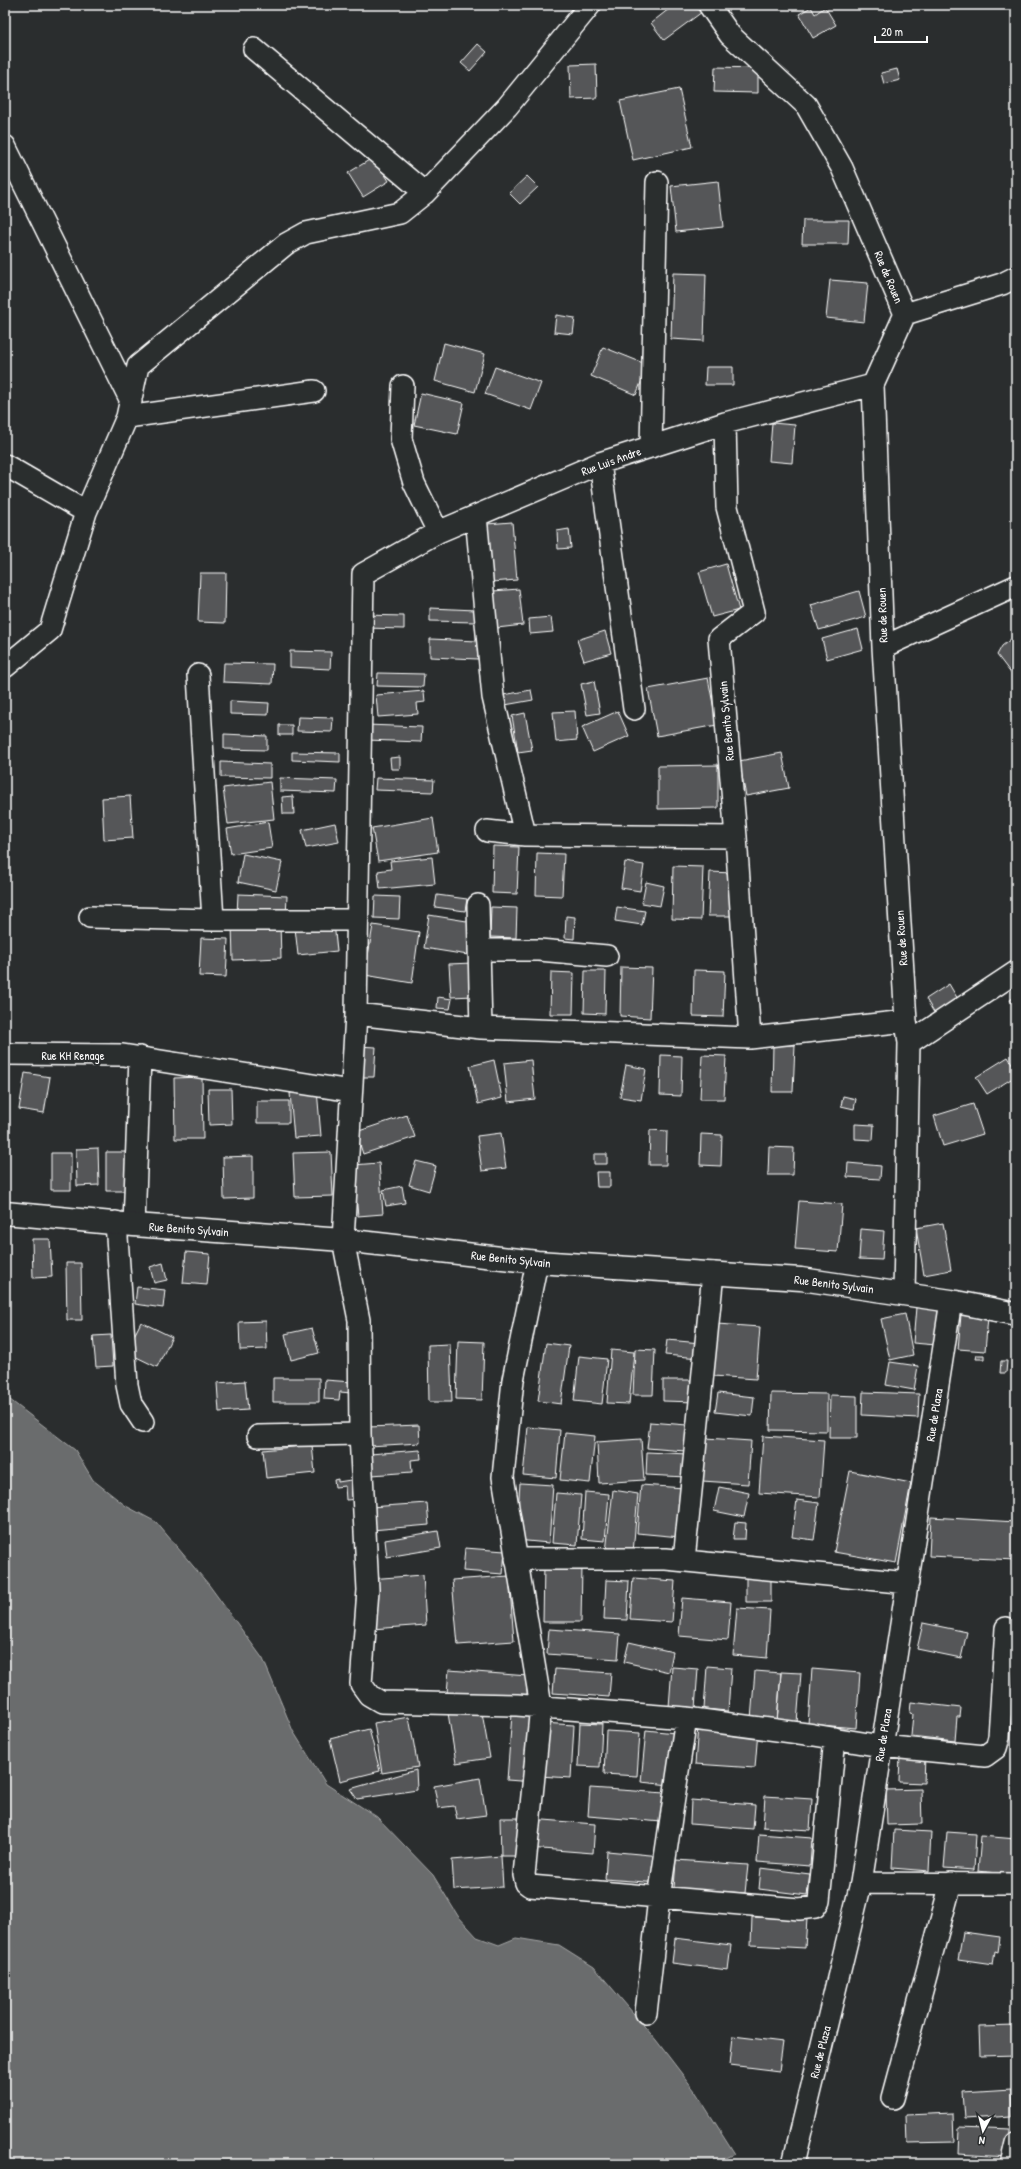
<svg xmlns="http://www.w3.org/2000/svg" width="1021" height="2169" font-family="'Patrick Hand',sans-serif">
<rect width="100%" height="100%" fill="#2a2d2e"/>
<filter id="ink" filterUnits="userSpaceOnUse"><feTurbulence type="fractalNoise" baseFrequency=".025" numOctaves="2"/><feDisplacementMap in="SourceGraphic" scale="8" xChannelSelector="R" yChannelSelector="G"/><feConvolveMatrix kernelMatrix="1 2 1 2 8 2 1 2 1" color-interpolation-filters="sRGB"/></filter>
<g filter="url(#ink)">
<path fill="#6a6c6d" stroke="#a6a7a7" d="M5,1396L75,1450L93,1480L126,1506L156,1522L209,1585L263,1659L293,1731L326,1784L377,1817L433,1875L458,1916L477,1937L499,1945L516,1938L559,1945L594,1967L656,2040L695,2091L735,2154L713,2164H5Z"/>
<path fill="#555758" stroke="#fff" d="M674,5H697L702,12L664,40L651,23Z
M811,7L815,14L825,7L836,25L813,38L799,14Z
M478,44L487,52L470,71L461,63Z
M596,64L597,98L571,99L570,65Z
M715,67L758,68V93L714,92Z
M897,69L900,80L884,84L881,73Z
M679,89L692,147L633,160L620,101Z
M374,157L389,181L363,197L348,173Z
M527,176L538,187L520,204L509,193Z
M718,181L723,227L676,232L671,186Z
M803,220H849L848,244H802Z
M673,273L706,274L704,341L671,339Z
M830,280L868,283L864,322L826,318Z
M556,315L575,318L573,334L554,332Z
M444,343L485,354L475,392L435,381Z
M603,347L648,365L636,395L591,376Z
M495,367L541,383L531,410L485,394Z
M706,367H733V385H705Z
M421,393L464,403L457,434L414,425Z
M772,423L795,425L792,463L769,461Z
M512,522L517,580L492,582L487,524Z
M569,529L571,548L558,549L557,531Z
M726,564L739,610L712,617L699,572Z
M200,573H226L225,623L198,622Z
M519,589L523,625L497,628L493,591Z
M859,591L866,617L819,630L811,605Z
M430,608L476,610V622L430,621Z
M364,615L404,616V629L364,628Z
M551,617L553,632L530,634L529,619Z
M858,629L863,649L827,659L822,639Z
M605,631L611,653L584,661L577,640Z
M1016,635V680L997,655L1002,646Z
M430,639L478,641V659L430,657Z
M290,651L331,652L330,669L290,667Z
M224,663L273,664L272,684L223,682Z
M378,673L424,674L423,687L377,686Z
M708,678L717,725L657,736L648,689Z
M594,681L600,713L587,715L581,684Z
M531,690L533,700L505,705L503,695Z
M424,691L425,702L417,703L418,714L378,717L376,695Z
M230,701L269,703L268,715L230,714Z
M575,711L577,740L556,742L553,712Z
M618,711L629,736L593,752L582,727Z
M525,713L532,750L518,752L512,716Z
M298,717L333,718L332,732L297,731Z
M279,725H292V735H279Z
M366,725L422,727L421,742L366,740Z
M224,734L267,736V750L224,749Z
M292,752L340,753V762L292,760Z
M782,753L789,788L746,796L739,761Z
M400,757V769H391L390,758Z
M221,762L270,764V778L221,777Z
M718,765V808L658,809V766Z
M280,778L337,780L336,793L280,791Z
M376,778L434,780L433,792L375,790Z
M270,782L274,819L228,824L223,788Z
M130,796L133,838L104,840L102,798Z
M293,796L294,814H283L282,797Z
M433,818L438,852L378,861L372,828Z
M268,822L272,848L231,854L227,829Z
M335,823L339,842L306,848L302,830Z
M493,846L519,847L517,894L492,893Z
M537,853L564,854L562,896L536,895Z
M243,854L282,862L276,890L238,882Z
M432,857L435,884L380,889L378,871L391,869L390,861Z
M625,862L644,865L640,891L621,888Z
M673,866L703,867L701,920L672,919Z
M710,872L733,873L732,916H708Z
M646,882L664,886L660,906L642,903Z
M238,894L287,896L286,917L237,914Z
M437,895L467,899L465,911L435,907Z
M375,896L400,897L399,919L374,918Z
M491,907L517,908L516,938L490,937Z
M617,907L645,911L642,925L615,921Z
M429,915L473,922L468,955L424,948Z
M566,916L575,917L574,939L565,938Z
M334,923L337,951L298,955L295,928Z
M280,924L281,958L233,960L232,925Z
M373,925L419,932L412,983L365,975Z
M201,938L228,939L226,977L199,976Z
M472,963L474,996L451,997L449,964Z
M621,967L652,968L650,1018L620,1016Z
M694,970L725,971L723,1017L693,1016Z
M585,971H606L605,1014L584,1013Z
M551,972L574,973L573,1014H550Z
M949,984L959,1001L936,1016L926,999Z
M1016,996V1009L1010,1000Z
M438,997L452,999L450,1009L437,1008Z
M773,1045H795L793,1092H772Z
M357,1046L376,1047L374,1077H356Z
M661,1055L682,1056L681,1096L660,1095Z
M702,1055L726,1056L724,1099H700Z
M1008,1057L1016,1070V1076L987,1094L976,1077Z
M494,1060L502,1098L478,1104L470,1066Z
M531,1060L535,1099L508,1102L504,1063Z
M626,1065L646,1069L641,1100L620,1097Z
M25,1073L50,1077L44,1113L19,1109Z
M202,1077L203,1139H175L174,1078Z
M208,1089H231L232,1124L209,1125Z
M317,1090L321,1136L294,1138L290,1093Z
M843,1096L856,1099L854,1109L841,1106Z
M257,1101H289V1123H257Z
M973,1104L983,1134L943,1146L934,1116Z
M407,1115L415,1137L363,1154L356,1132Z
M855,1124L874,1125L873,1140L855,1139Z
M650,1130L667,1131L666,1165H649Z
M501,1133L506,1168L482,1171L477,1136Z
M701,1134L722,1135L721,1166L700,1165Z
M769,1147L794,1148L793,1175H768Z
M98,1148L99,1185L77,1186L76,1149Z
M106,1152H126V1191H106Z
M331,1152L333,1196L295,1197L293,1153Z
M51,1153H71V1190H51Z
M594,1154H607V1164H594Z
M253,1156V1198L224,1199L223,1157Z
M416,1161L436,1166L429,1191L409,1185Z
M379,1163L383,1214L358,1216L353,1165Z
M848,1163L881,1166L880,1179L847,1177Z
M596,1172H610V1187H597Z
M402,1186L405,1203L386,1206L383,1190Z
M799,1201L842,1204L838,1252L795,1249Z
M943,1223L951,1270L924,1275L916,1228Z
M861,1229L884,1231L882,1260L859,1259Z
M32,1239H50L52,1277L33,1278Z
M186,1252L210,1254L207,1285L183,1283Z
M66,1263H81L82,1320H67Z
M163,1263L167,1280L154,1283L150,1267Z
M137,1287L165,1290L163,1308L135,1304Z
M916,1307L939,1309L936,1345L913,1343Z
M905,1314L913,1355L890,1360L881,1319Z
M961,1315L988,1317L985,1351L958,1349Z
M266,1321L267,1349L240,1350L239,1322Z
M141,1322L172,1337L157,1367L126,1352Z
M717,1324L760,1327L756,1379L713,1376Z
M312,1328L319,1353L291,1360L285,1334Z
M111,1335L113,1366L96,1367L93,1336Z
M667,1340L701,1343L700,1358L665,1355Z
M458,1341L484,1342L482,1400L456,1399Z
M546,1343L569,1346L561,1404L538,1401Z
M450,1344L452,1402H429L428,1345Z
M635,1349L655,1350L653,1395H633Z
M611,1350L634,1352L629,1404L607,1403Z
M977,1355H984V1359H976Z
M579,1356L607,1359L602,1404L574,1401Z
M1001,1361H1007L1006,1373H1000Z
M890,1362L918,1366L914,1390L886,1385Z
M273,1378H319V1402H273Z
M325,1380L352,1382L351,1393L340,1392L339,1400L324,1399Z
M663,1380H696V1402L663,1401Z
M245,1381L248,1410L219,1412L217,1383Z
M863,1392L919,1394L918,1418L862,1415Z
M718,1393L754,1397L752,1416L715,1412Z
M771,1393L827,1394V1431L770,1430Z
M830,1395L857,1396V1438H829Z
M650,1422L687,1425L685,1451L647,1448Z
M419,1425L420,1443L369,1446L368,1427Z
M528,1427L560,1430L556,1478L523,1475Z
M565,1433L595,1436L590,1483L560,1480Z
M763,1436L824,1440L820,1497L759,1493Z
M706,1438L751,1441L748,1484L702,1481Z
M641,1439L644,1480L599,1483L597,1442Z
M312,1445L315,1473L266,1478L263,1450Z
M420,1450L421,1459L411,1460L412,1472L372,1475L370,1454Z
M647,1452L687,1454L686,1477L646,1475Z
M850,1471L911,1483L896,1563L834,1552Z
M338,1479V1482L357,1479L359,1499L346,1500L345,1486L335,1487L334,1480Z
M520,1483L553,1485L549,1543L516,1540Z
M641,1485L684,1488L680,1537L637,1533Z
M719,1487L749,1493L744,1517L714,1511Z
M613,1490L638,1494L633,1553L606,1552Z
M585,1492L609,1494L605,1541L582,1539Z
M556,1493L581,1495L577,1545L552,1543Z
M797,1500L819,1503L814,1540L792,1537Z
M427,1503L429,1525L372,1530L370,1507Z
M931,1517L1016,1522V1560L929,1556Z
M735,1522L746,1523L745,1539H733Z
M438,1531L441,1548L387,1557L385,1540Z
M465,1548L505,1551L503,1574L463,1571Z
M544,1565L582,1566L581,1622H543Z
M746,1570H771V1602H746Z
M423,1575L426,1625L372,1629L369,1579Z
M509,1576L514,1641L458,1645L452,1580Z
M633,1578L675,1581L672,1622L630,1619Z
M606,1580L629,1581L627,1620L604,1619Z
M682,1598L731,1602L728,1640L679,1636Z
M737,1608L770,1610L767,1658L733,1655Z
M923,1623L967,1632L961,1658L917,1649Z
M549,1629L620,1634L618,1659L547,1654Z
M629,1642L673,1652L669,1672L624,1662Z
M707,1666L731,1668L728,1711L704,1709Z
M672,1667L698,1669L695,1709L669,1707Z
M555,1669L611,1673L609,1697L553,1693Z
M812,1669L860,1673L856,1728L808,1724Z
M449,1670L528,1676L527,1699L447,1693Z
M755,1671L781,1673L777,1721L751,1719Z
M781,1672L801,1673L797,1723L777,1721Z
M911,1702L961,1708L960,1717H957L955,1741L911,1736L913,1714L910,1713Z
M481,1707L490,1758L456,1763L448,1713Z
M512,1714L538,1716L533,1782L507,1780Z
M409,1717L418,1767L382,1773L374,1723Z
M542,1723L574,1725L571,1778L539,1776Z
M580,1723L602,1724L600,1767L578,1766Z
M698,1726L758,1731L755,1768L695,1764Z
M369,1729L380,1771L340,1781L330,1739Z
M646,1730L675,1733L670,1785L641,1782Z
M606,1731L640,1733L637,1776L604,1774Z
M900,1755L925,1756L924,1783L899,1782Z
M416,1770L417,1790L357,1799L350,1789Z
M480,1778L486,1815L457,1819L454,1806L438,1808L434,1786Z
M590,1788L665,1793L662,1822L588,1816Z
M921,1789L922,1824L887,1825L886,1790Z
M765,1796L812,1799L810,1830L763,1827Z
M691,1800L755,1805L753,1829L690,1824Z
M500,1818H525V1856H501Z
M531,1819L595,1824L593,1853L529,1848Z
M894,1830L931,1832L929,1871L892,1868Z
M947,1832L976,1834L974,1870L944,1868Z
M759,1834L812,1838L810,1866L757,1862Z
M981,1836L1016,1839V1875L978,1871Z
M607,1851L661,1856L659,1883L605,1879Z
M501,1856L503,1887L454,1890L452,1860Z
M676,1860L748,1865L745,1893L674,1888Z
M761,1868L810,1874L807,1895L759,1889Z
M752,1917L807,1919L805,1948L751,1945Z
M963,1932L1000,1937L998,1952L995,1951L993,1965L958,1960Z
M675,1938L731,1945L728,1970L672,1963Z
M1016,2026V2055L980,2056L979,2027Z
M733,2036L783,2042L779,2071L730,2065Z
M1011,2089L1012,2116L965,2119L963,2092Z
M953,2113L954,2142L907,2143L906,2115Z
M959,2127L1010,2129L1008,2157L958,2154Z"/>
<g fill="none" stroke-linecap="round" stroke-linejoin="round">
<g stroke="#fff" stroke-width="24">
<path id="minor" d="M709,5L730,35L806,105L842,168L905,314L873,385L883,647L906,1021L909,1043L904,1293
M254,49L425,193
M5,146L131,401
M905,314L1002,284L1016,277
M873,385L725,423L600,463L438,532L363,574L356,1014L343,1240L359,1320L360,1434L368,1590L361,1684L369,1695L381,1702L517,1705L686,1718L814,1735L881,1746L985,1756L996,1748L999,1737L1006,1628
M403,386L401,439L414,483L438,532
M127,417L314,391
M725,423L727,507L754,612L719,639L736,837L750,1038
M651,447L657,182
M600,463L634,709
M5,465L86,512
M476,516L493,697L525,835
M883,647L1016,586
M5,667L50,630L86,512L127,417L138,366L286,244L306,233L400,213L425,193L507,107L590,5
M198,675L213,920
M487,831L525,835L736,837
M478,905L481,1028
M90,917L213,920H357
M479,950H539L607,956
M356,1014L481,1028L750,1038L906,1021
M909,1043L1016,972
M5,1054L123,1055L351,1091
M116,1222L127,1385L131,1404L143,1422
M134,1225L140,1057
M537,1262L513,1380L503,1477L541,1706L524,1875L526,1883L530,1886L799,1909L815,1907L819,1901L835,1738
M258,1436L360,1434
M516,1559H666L908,1583
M684,1560L713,1273
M861,1883L1016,1884
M646,2013L659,1898L686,1718
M893,2098L951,1883
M793,2164L861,1883L951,1301
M1011,2164L1016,2143"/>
</g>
<g stroke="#fff" stroke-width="25">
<path id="major" d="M5,1213L134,1225L343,1240L537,1262L801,1279L951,1301L1016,1314"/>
</g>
<use href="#minor" stroke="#2a2d2e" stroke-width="21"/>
<use href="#major" stroke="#2a2d2e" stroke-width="22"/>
</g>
</g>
<g text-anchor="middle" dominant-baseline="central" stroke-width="4" stroke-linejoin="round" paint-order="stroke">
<g font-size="12" fill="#fff" stroke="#2a2d2e">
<text transform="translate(889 277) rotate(67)">Rue de Rouen</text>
<text transform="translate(611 461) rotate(-20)">Rue Luis Andre</text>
<text transform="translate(882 615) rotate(-92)">Rue de Rouen</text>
<text transform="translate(726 721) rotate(-95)">Rue Benito Sylvain</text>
<text transform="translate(901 938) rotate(-94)">Rue de Rouen</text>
<text x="73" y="1055">Rue KH Renage</text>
<text transform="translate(189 1229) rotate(4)">Rue Benito Sylvain</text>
<text transform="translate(511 1259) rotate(6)">Rue Benito Sylvain</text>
<text transform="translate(834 1284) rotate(7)">Rue Benito Sylvain</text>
<text transform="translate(934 1415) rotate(-81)">Rue de Plaza</text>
<text transform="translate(883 1735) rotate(-81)">Rue de Plaza</text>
<text transform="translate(820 2052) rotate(-76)">Rue de Plaza</text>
</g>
</g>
<rect width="1021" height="2169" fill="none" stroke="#2a2d2e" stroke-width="20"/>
<rect x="10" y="10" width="1001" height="2149" fill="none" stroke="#fff" stroke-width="1.5" filter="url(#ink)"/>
<g transform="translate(983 2131) rotate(187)" stroke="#2a2d2e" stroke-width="3" paint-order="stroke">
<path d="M0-3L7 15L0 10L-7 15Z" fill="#ffffff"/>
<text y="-6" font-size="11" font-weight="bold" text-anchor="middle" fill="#ffffff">N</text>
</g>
<path d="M875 36v6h52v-6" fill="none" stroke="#ffffff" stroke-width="2"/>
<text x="881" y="36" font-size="12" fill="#ffffff" stroke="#2a2d2e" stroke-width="3" paint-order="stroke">20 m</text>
</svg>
